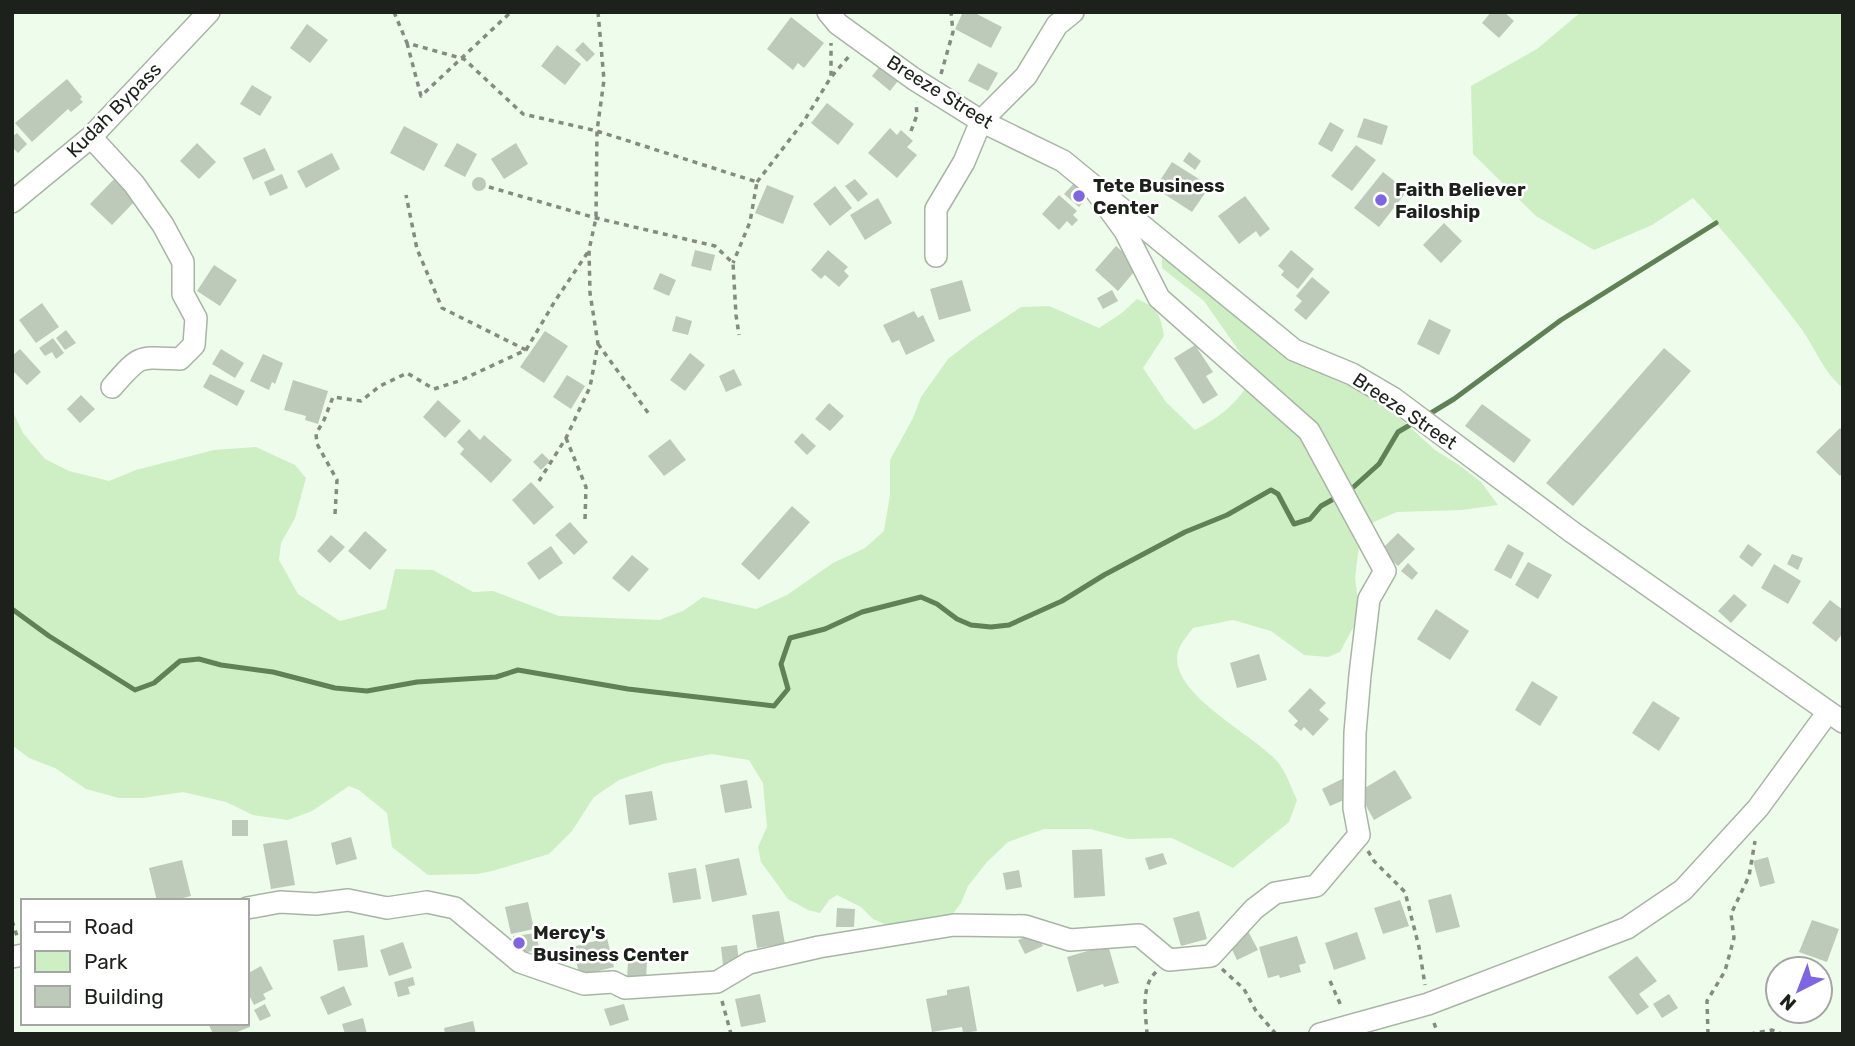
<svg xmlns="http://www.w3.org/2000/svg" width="1855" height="1046" font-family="Rubik,sans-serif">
<rect width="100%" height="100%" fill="#eefceb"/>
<path fill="#cdefc3" d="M1581,12H1843V388C1823,372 1815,347 1800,327C1766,282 1731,239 1693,198L1652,225L1594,250L1536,216L1473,154L1471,86L1537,49Z
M1162,251L1294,356L1333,379L1363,391L1403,421L1435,450L1459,465L1481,482L1498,505L1462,510L1397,512L1376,521L1361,530L1355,578L1358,601L1355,624L1340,652L1328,657L1304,655L1271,631L1233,620L1193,628C1188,635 1180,644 1178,651C1167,695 1258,735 1280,765C1287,775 1292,789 1297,800L1289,822L1233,868L1172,838L1128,839L1090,829H1044L1008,842L987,862L968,886L961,903L951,916L887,925L873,919L861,907L837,895L829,900L820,913L808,910L788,899L761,862L758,847L767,827L763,783L749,760L711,754L663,764L619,780L594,797L572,831L549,854L492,871L477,874L428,875L392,847L387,813L359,790L349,786L312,811L288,820L253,815L226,802L183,792L143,798H119L86,789L55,768L29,758L12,745V410L23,433L45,459L69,471L109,481L136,470L214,450L256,447L295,465L306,478L295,518L281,543L279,560L298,594L340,621L386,609L395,569L433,570L473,592L493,591L559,616L659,620L683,611L703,597L756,609L787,595L833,563L865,548L884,531L890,495V460L913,418L921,397L948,359L971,341L1021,307L1049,306L1099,328L1122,313L1137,299C1157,307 1161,315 1164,336L1143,368L1166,402L1195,430C1219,418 1239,402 1251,379L1246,361L1204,301L1162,268Z"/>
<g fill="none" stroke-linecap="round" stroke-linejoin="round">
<path stroke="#608056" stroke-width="5" d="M1426,416L1454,399L1561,320L1716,223
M1348,492L1379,464L1398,432L1415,422
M12,609L49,636L135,690L154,683L180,661L199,659L221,665L273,672L335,688L367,691L417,682L496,677L518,670L628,689L774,706L788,689L781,664L790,638L825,629L862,612L921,597L937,604L957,619L971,625L991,627L1009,625L1062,601L1104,575L1185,532L1227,515L1271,490L1278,494L1294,524L1310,519L1321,506L1339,496"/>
</g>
<path fill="#bdcab9" d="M963,12H973L1002,27L991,48L955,29Z
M1491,12H1504L1514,21L1499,38L1482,23Z
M791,17L824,43L804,68L798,63L793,70L767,49Z
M307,24L328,40L310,63L290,48Z
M583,42L595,54L587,62L575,50Z
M557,45L581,64L565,85L541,66Z
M883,62L901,77L890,91L872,76Z
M978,63L998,73L988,91L968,81Z
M67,79L82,97L80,99L83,102L71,112L68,109L32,142L15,123Z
M252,85L272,97L260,116L240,104Z
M827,103L854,124L838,145L811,123Z
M1364,118L1388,126L1382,145L1357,137Z
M1330,122L1344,130L1332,152L1318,144Z
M404,126L438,144L424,171L390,153Z
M890,128L897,135L901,130L913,141L907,147L917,155L897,178L868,153Z
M17,133L27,144L18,153L12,147V137Z
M197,143L216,162L199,179L180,161Z
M457,143L477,154L465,177L444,166Z
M516,143L528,164L504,179L491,159Z
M1356,145L1376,160L1352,191L1331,176Z
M265,148L275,170L253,180L243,158Z
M1189,152L1201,161L1195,170L1183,161Z
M332,153L340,169L306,188L297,171Z
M1172,162L1210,186L1192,212L1155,188Z
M1383,172L1407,191L1379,227L1354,208Z
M282,174L288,188L270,196L264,182Z
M472 184a7 7 0 1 1 14 0a7 7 0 1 1-14 0Z
M116,177L138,198L112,225L90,204Z
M1080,177L1094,191L1079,207L1064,194Z
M855,179L868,194L858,202L845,186Z
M767,185L794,196L783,224L755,213Z
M835,186L852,208L830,226L813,204Z
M1059,195L1077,211L1073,215L1078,220L1072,226L1067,221L1059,230L1042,214Z
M1245,196L1270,229L1260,237L1256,231L1239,244L1218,216Z
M878,198L892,223L865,240L850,215Z
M1444,223L1462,241L1441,263L1423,245Z
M1116,246L1139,266L1118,291L1095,270Z
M695,250L715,255L711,271L691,266Z
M828,250L848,267L844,271L849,276L839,287L825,275L821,279L811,270Z
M1291,250L1314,269L1298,289L1281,275L1284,271L1278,266Z
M214,265L237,280L220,306L197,291Z
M660,273L676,280L669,296L653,289Z
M1312,277L1330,292L1306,320L1294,310L1302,301L1296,296Z
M962,280L971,311L939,320L930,289Z
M1112,290L1118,301L1103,309L1097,298Z
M42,303L59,327L36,343L19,320Z
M914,311L918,318L923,315L935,341L906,355L899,340L892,343L883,325Z
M676,316L692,321L688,335L672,331Z
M1429,319L1451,330L1439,355L1417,344Z
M66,330L76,343L65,350L56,338Z
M545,331L568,346L544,383L520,367Z
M53,338L64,353L56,359L52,352L45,356L39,348Z
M1195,345L1213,372L1206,376L1218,395L1203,404L1174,358Z
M1664,348L1691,371L1573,506L1546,483Z
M20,349L41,372L27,385L12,370V356Z
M221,349L244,363L235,378L212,364Z
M690,353L705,365L685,391L670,380Z
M263,354L283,363L275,384L272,382L269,390L250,381Z
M734,369L742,385L726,392L719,376Z
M210,374L245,391L237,406L203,387Z
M567,375L585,386L571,409L553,397Z
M293,380L328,391L318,424L305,420L306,416L284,410Z
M81,395L95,409L80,423L67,409Z
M438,400L461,421L445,438L423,417Z
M829,403L844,416L830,431L815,419Z
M1482,404L1531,440L1514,463L1465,426Z
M1840,428L1843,431V472L1840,476L1816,452Z
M469,429L480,440L484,435L512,460L491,483L460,454L464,449L457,442Z
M802,433L816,446L807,455L794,442Z
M670,439L686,460L664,476L648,456Z
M542,453L550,461L541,470L533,462Z
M531,482L554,507L534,525L512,500Z
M792,506L810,522L759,580L741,564Z
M570,522L588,542L574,555L555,535Z
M365,531L387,550L370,570L348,551Z
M1398,533L1415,549L1398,566L1381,550Z
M331,535L345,547L330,563L317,551Z
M1508,544L1524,553L1511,579L1494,570Z
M1748,544L1762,554L1752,567L1739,557Z
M551,546L563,563L539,580L527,563Z
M1792,554L1803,558L1798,570L1787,564Z
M632,555L649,569L629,592L612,578Z
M1528,562L1552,575L1538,599L1515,585Z
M1408,563L1418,573L1412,580L1401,571Z
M1774,564L1801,581L1788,604L1761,588Z
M1734,594L1747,605L1731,623L1718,611Z
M1830,600L1843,610V633L1836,642L1812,623Z
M1436,609L1469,631L1450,660L1417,639Z
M1259,654L1267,680L1237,688L1230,663Z
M1532,681L1558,697L1540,726L1515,710Z
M1310,688L1326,703L1319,710L1329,719L1313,736L1304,727L1301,731L1294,725L1298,721L1288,711Z
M1653,701L1680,718L1659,751L1632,733Z
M1395,770L1412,798L1374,820L1358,792Z
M1344,778L1353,796L1330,806L1322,789Z
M747,780L752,808L725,813L720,785Z
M652,791L657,820L629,825L625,795Z
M232,820H248V836H232Z
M351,837L357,859L336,865L331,843Z
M287,840L295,885L271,889L263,844Z
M1102,849L1105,896L1074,898L1072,850Z
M1163,853L1167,864L1149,870L1145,858Z
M1768,857L1775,883L1760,887L1753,861Z
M739,858L747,895L712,902L705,865Z
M182,860L191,896L171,901H157L149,868Z
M696,868L701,899L673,903L668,873Z
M1019,870L1022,887L1006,890L1003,873Z
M1451,894L1460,927L1436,933L1428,900Z
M1400,900L1409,926L1383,934L1374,908Z
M528,902L534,929L511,934L505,907Z
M837,908L855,909L854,927H836Z
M779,911L785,944L757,948L752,915Z
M1199,911L1207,939L1181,946L1173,918Z
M1812,920L1839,929L1827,962L1799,952Z
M1247,929L1258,950L1237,960L1227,939Z
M1036,932L1043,946L1025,954L1018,940Z
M1357,932L1366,959L1334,970L1325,943Z
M537,933L539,950L515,954L513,936Z
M364,935L368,967L338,971L333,940Z
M1297,936L1306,963L1299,965L1301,972L1280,978L1279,975L1268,978L1259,947Z
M607,938L614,967L580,976L572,947Z
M403,942L412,968L389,976L380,950Z
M737,945L739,963L723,965L721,947Z
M1108,945L1119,983L1104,987L1103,984L1077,992L1067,957Z
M1637,956L1657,981L1639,994L1649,1007L1637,1015L1608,977Z
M628,960L647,961L646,981H627Z
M261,966L273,989L263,994L266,999L254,1005L247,991V974Z
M413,977L415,985L408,987L410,994L398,997L394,982Z
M344,986L352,1005L328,1015L320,997Z
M969,986L977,1031L963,1033L962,1027L932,1032L926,999L947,995V990Z
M760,994L766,1022L741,1027L735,999Z
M1669,994L1678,1008L1662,1018L1653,1004Z
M265,1004L271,1016L260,1021L254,1010Z
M624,1004L629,1020L610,1026L604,1009Z
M247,1018L250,1027L232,1034H213L208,1023H247Z
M363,1018L367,1034H345L342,1024Z
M473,1021L476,1034H445L444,1028Z"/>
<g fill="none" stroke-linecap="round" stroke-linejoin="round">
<g stroke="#a8b5a5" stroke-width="24">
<path id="minor" d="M828,12L838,24L914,79L981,121L1063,161L1294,350L1352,374L1393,398L1572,532L1843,722
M91,137L134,184L163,225L183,262V294L196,318L194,345L180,359C137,357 141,354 112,387
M12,202L91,137L209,12
M936,256V209L964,162L981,121L1026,76L1057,25L1073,12
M247,908L280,902L316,904L348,900L387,908L427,902L455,908L520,962L584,984L613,982L625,988L717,982L749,963L819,947L954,925L1025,926L1070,940L1139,935L1169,960L1211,956L1254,909L1275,893L1316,886L1359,835L1354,808L1355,733L1360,675L1369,599L1385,571L1309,431L1159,298L1125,231L1090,183
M12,957L23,955
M1320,1034L1428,1004L1627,928L1683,890L1758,808L1828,712"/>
</g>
<path stroke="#838c80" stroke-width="3.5" stroke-dasharray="5 5" stroke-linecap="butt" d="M394,12L407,43L464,59L523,114L597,131L596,218L589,250L590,293L598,344L590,387L566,438L539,481
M598,12L604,80L597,131L757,182L750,222L733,263
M407,43L421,96L511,12
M941,74L953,32L951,12
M832,76L850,55
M911,131L917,115L916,102
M757,182L804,121L831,77V43
M489,187L596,218L715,246L733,263L736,315L739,335
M598,344L649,414
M526,350L555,301L588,252
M566,438L586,487L585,520
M335,514L337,480L317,444L316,434L324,420L333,397L361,401L380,386L407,373L434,389L459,381L526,350L442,308L417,249L406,195
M1368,851L1374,861L1405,892L1419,947L1425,985
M12,921L17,936
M1222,969L1244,989L1256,1011L1276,1034
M1330,981L1342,1008
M722,1001L731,1034
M1434,1023L1438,1034
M1147,1034C1146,1015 1140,987 1156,972
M1708,1034L1707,1001L1725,971L1734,938L1731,914L1749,876L1755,841
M1750,1034L1772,1030L1782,1034"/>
<use href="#minor" stroke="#fff" stroke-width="21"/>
</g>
<g fill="#7e66e2" stroke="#fff" stroke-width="2.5">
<circle cx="1079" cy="196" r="7"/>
<circle cx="1381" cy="200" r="7"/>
<circle cx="519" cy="943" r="7"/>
</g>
<g text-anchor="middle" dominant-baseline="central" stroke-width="5" stroke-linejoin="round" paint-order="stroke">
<g font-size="19" fill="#1d211b" stroke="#fff">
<text transform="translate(940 92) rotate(32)">Breeze Street</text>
<text transform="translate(114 110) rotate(-45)">Kudah Bypass</text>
<text transform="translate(1405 411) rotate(34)">Breeze Street</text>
</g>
<g font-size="19" font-weight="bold" fill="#1d211b" stroke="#fff" text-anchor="start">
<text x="1093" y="185">Tete Business<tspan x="1093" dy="22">Center</tspan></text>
<text x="1395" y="189">Faith Believer<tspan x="1395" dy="22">Failoship</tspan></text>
<text x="533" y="932">Mercy's<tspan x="533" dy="22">Business Center</tspan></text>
</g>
</g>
<rect width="1855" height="1046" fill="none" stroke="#1d211b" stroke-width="28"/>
<rect x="21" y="899" width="228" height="126" fill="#ffffff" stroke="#a5a6a4" stroke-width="2"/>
<rect x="35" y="922" width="35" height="10" fill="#ffffff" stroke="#a5a6a4" stroke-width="2"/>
<text x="84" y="934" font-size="21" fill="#1d211b">Road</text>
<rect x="35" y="951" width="35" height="21" fill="#cdefc3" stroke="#a5a6a4" stroke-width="2"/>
<text x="84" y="969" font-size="21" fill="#1d211b">Park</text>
<rect x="35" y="986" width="35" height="21" fill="#bdcab9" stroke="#a5a6a4" stroke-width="2"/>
<text x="84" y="1004" font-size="21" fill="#1d211b">Building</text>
<g transform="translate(1799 990) rotate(222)"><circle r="33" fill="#ffffff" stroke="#a5a6a4" stroke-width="2"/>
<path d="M0-5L12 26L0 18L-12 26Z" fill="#7e66e2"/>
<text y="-10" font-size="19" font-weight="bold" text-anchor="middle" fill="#1d211b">N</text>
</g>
</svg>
